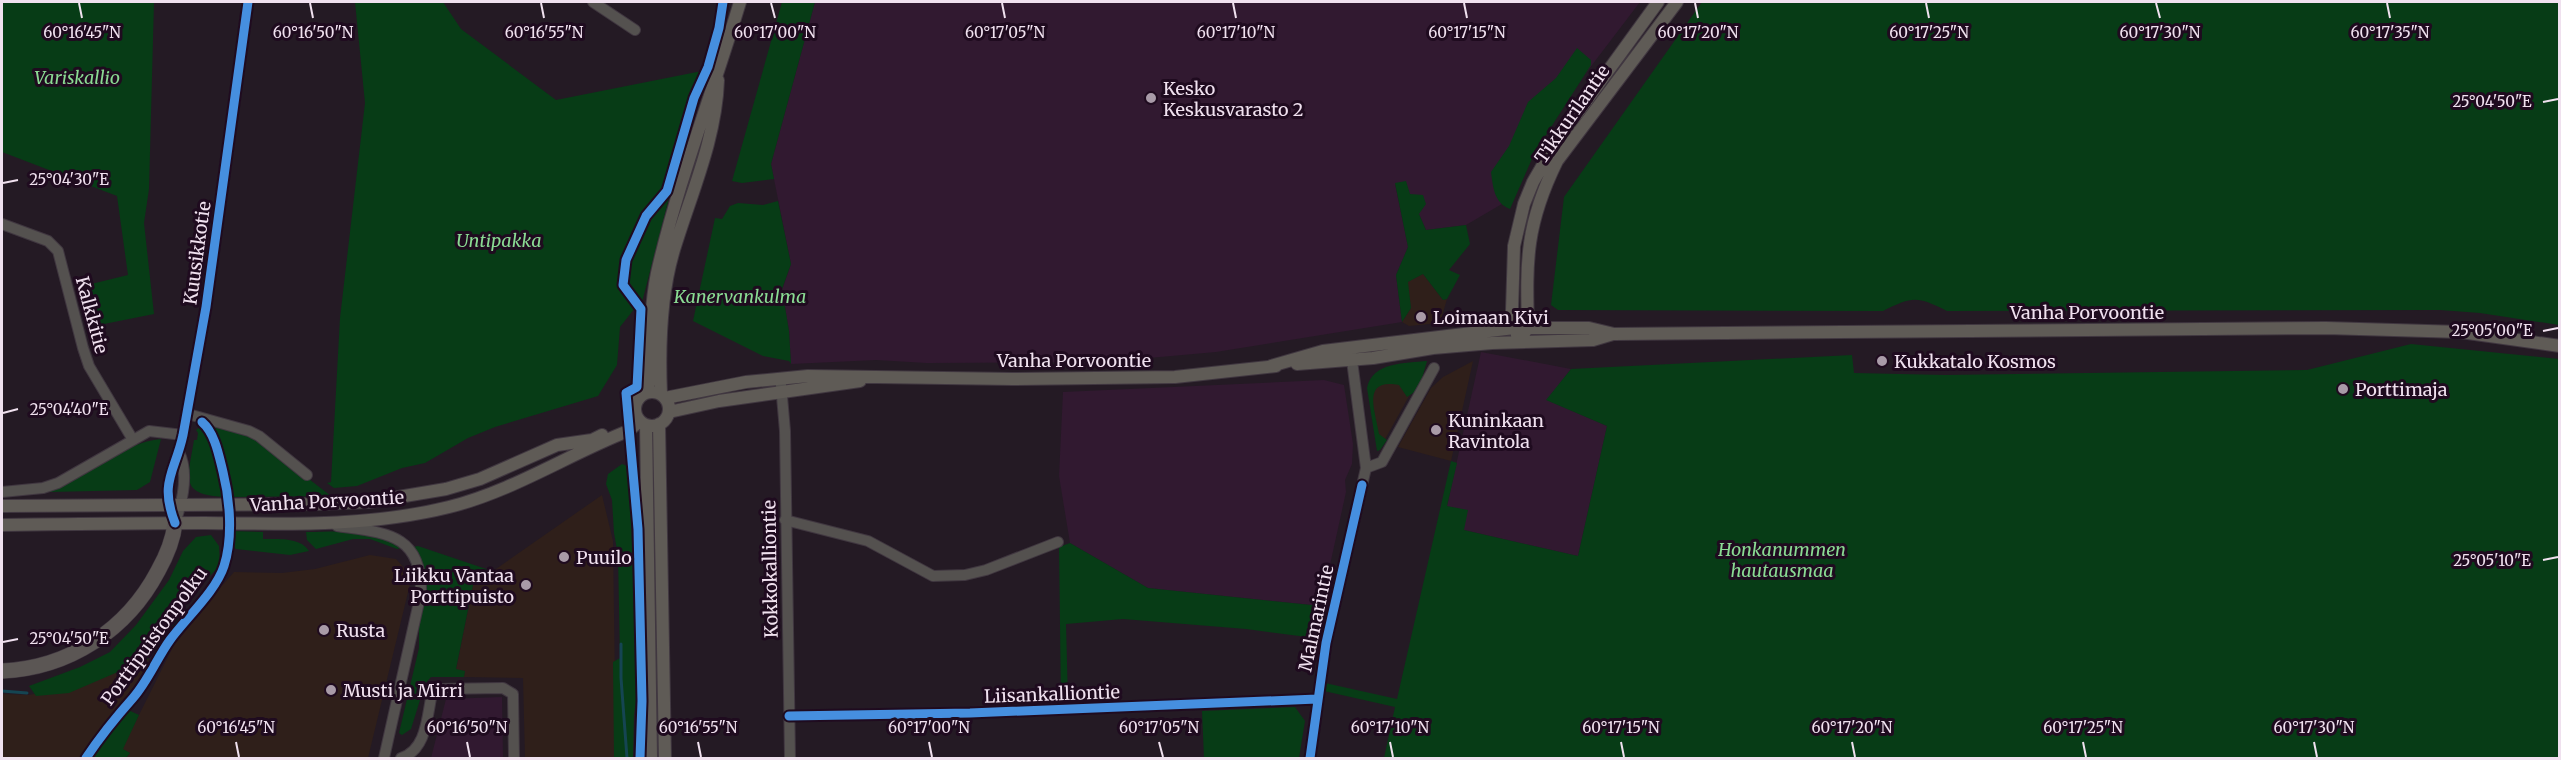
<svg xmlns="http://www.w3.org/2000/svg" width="2561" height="760" font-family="Merriweather,serif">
<rect width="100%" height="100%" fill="#241a24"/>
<path fill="#2f1f1a" d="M1423,274L1443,300L1447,299L1440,323L1409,326L1402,322L1411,308L1407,282Z
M1473,361L1451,461L1398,447L1431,388L1443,377Z
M1374,378L1414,387L1383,443L1378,442L1370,381Z
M602,495L613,541L616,758H525L523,678L464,677L465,671L456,670L473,585Z
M370,555L396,559L407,571L410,584L368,758H126L130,753L122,749L179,635L234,572L282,573L315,569Z
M160,633L141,678L79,758H2V694L28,695L74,688Z"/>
<path fill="#311930" d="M815,2H1640L1560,107L1521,168L1507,201L1466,225L1426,230L1410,194L1395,184L1408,247L1396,275L1402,322L1216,352L1104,362L927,363L876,360L791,364L789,331L782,290L791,264L771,164Z
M1481,352L1571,369L1547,400L1607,426L1578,556L1464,530L1447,506Z
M1324,380L1344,385L1353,444L1352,464L1345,480L1346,492L1321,606L1148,588L1070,543L1059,476L1063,392Z
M502,697L503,758H431L446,699Z"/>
<path fill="#073c16" d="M2,2H154L149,189L144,223L154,314L89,327L79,287L128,275L117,196L2,152Z
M355,2H443L461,29L556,100L702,71L641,306L635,308L620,327L617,365L598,396L495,427L468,438L425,463L402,468L357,486L334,488L327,483L331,482L340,318L365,103Z
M782,2H815L771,164L774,179L742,183L732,181Z
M1702,2H2559V325L2480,313L2440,310L1947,311C1917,296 1913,296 1883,311L1558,310L1551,305L1564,197Z
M1577,48L1591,60V65L1535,152L1510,209C1494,203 1493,187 1491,172L1509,146L1528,102L1556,78Z
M1406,181L1410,194L1423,195L1426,204L1419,214L1426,230L1466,225L1470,244L1449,270L1460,275L1447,299L1443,300L1423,274L1408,282L1411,308L1402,322L1396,275L1408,247L1395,183Z
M778,201L791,264L782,289L789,331L791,364L789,361L763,356L693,321L715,218L722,219L730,206L738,203L763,205Z
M2411,344L2559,359V758H1384L1395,707L1324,691L1325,683L1397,699L1451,461L1457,463L1447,506L1468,510L1464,530L1578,556L1607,426L1546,400L1571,369L1852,355L1854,373L1945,375L2307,370Z
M1427,361L1419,389L1407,397L1399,385C1361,378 1375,410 1379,434L1387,440L1380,450L1377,451L1367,388C1372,362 1406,363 1427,361Z
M211,424L244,432L262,443L331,496L232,497L226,464Z
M200,427C214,432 224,482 226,497C178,495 188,478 194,440H197L198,433L196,430Z
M161,439L150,482L137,490L50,492L49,489C87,477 123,442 161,439Z
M622,464L627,466L631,515L637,694L634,715L633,758H614L613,662L620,658L618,555L614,533L612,500L606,484L608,474Z
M230,531L263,532V539C277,539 301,537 309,551L290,555L236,549L231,545Z
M306,532C338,532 375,527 401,548L397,549L370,539H353L316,549L307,540Z
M211,535L219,546L220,566L190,595L172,631L148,659L69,693L36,696L29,686L80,667L110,652L136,625L169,580L183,551L196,537Z
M1070,543L1148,588L1321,606L1315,638L1246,629L1123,619L1066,624L1068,701H1061L1059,547Z
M418,546L492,571L473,585L456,669L465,671L464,677H431L425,684L411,729L402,735L399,733L419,648V618L425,583L424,570L413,547Z
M1295,707L1305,721L1299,758H1204L1202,711Z
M126,709L139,715L123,749L130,753L126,758H88Z"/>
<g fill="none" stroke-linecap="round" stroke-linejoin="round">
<path stroke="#154552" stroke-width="3" d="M621,644V678L627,758
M2,691L27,693"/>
<g stroke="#403740" stroke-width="12">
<path id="minor" d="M593,2L635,30
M2,224L48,241L58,251L83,348L89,366L133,440
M781,385L785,431L790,758
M188,414L249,431L259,436L307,475
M1366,468L1382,462L1434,368
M2,492L43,488L58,483L149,431L183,435
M785,520L868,541L933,576L965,575L986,570L1058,542
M175,523C159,482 175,472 183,435L206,307L248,2
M175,523C182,503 189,473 179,452
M337,526C385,533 422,533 421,593L384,758
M789,716L970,713L1317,699
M401,758C427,750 427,716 432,693L437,689L503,688L513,694L514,758
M1310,758L1326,643L1366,468L1351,353"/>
</g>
<g stroke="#403740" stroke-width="14">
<path id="major" d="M1524,333L1528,328C1526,259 1526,224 1557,161L1677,2
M1517,335L1512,311L1514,246L1524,204L1533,182L1555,144L1658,2
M1297,364L1373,358L1433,348L1492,343L1593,340L1613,334
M1271,366L1323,351L1514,328H1589L1614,334L2326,328L2461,332L2560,346
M635 409a17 17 0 1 1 34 0a17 17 0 1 1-34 0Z
M646,393L649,383C650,347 650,308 657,273C678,181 713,92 740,2
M661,394C659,347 660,298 673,253C690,196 716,140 718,80
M665,398L746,382L808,376L1013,379L1175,377L1276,366
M669,412L719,401L860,381
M659,424L665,758
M646,425L651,758
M2,506L315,504L369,502L446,489L480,479L557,445L592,440L602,435
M2,525C69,524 137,523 205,523C287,524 369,527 449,507C513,491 567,455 628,431L640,421"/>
</g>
<g stroke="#403740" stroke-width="16">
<path id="highway" d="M2,671C69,668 127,630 158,571C167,555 173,541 175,523"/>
</g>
<use href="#minor" stroke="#54514f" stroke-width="10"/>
<use href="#major" stroke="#5f5b56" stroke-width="12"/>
<use href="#highway" stroke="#5b5654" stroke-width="15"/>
<g stroke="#1f0b1f" stroke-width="13">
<path id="cycleway" d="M175,523C159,482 175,472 183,435L206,307L248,2
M789,716L970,713L1317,699
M86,758C100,737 116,717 133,698C148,681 157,658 170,640C186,618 216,591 224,566C233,538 230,500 223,472C219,456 215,433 202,422
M640,758L642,701L638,529L626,393L637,387L641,309L623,285L626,260L646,216L667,191L694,98L708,67L719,28L723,2
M1310,758L1326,643L1362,485"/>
</g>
<use href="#cycleway" stroke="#468fdf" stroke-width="9"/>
</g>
<path fill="none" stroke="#f0e1ef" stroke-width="2" d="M79,3L82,18M310,3L313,18M541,3L544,18M771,3L775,18M1002,3L1005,18M1233,3L1236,18M1464,3L1467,18M1695,3L1698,18M1926,3L1929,18M2156,3L2160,18M2387,3L2390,18M2543,102L2558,99M3,183L18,180M2543,331L2558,328M3,413L18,409M2543,560L2558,557M3,642L18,639M236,742L239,757M467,742L470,757M698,742L701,757M929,742L932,757M1159,742L1163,757M1390,742L1393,757M1621,742L1624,757M1852,742L1855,757M2083,742L2086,757M2314,742L2317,757"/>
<g fill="#a99ba8" stroke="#1f0b1f" stroke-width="2">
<circle cx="1151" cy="98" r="6"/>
<circle cx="1421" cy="317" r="6"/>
<circle cx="1882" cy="361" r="6"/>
<circle cx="2343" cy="389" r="6"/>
<circle cx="1436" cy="430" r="6"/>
<circle cx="564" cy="557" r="6"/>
<circle cx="526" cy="585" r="6"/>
<circle cx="324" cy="630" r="6"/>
<circle cx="331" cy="690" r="6"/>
</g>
<g text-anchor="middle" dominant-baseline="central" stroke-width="6" stroke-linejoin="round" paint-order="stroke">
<g font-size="18" font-style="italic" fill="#8adb93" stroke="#1f0b1f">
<text x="77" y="77">Variskallio</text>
<text x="499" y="240">Untipakka</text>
<text x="740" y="296">Kanervankulma</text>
<text x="1782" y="549">Honkanummen<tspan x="1782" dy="21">hautausmaa</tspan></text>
</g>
<g font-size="18" fill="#f0e1ef" stroke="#1f0b1f" text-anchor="start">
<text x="1163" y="88">Kesko<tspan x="1163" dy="21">Keskusvarasto 2</tspan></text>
<text x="1433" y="317">Loimaan Kivi</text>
<text x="1894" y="361">Kukkatalo Kosmos</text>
<text x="2355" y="389">Porttimaja</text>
<text x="1448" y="420">Kuninkaan<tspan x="1448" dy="21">Ravintola</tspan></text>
<text x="576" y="557">Puuilo</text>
<text x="514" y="575" text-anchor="end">Liikku Vantaa<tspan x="514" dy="21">Porttipuisto</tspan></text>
<text x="336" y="630">Rusta</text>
<text x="343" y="690">Musti ja Mirri</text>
</g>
<g font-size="18" fill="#f0e1ef" stroke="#1f0b1f">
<text transform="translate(1572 114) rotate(-55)">Tikkurilantie</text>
<text transform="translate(197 253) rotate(-82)">Kuusikkotie</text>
<text x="2087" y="312">Vanha Porvoontie</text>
<text transform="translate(92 315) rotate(75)">Kalkkitie</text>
<text x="1074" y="360">Vanha Porvoontie</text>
<text transform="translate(327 501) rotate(-3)">Vanha Porvoontie</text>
<text transform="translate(770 569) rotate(-91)">Kokkokalliontie</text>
<text transform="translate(1316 618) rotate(-78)">Malmarintie</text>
<text transform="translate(154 636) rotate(-54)">Porttipuistonpolku</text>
<text transform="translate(1052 694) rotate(-2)">Liisankalliontie</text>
</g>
</g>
<g font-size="15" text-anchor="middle" fill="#f0e1ef" stroke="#1f0b1f" stroke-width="6" stroke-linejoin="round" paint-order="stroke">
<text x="82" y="38">60°16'45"N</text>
<text x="313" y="38">60°16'50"N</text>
<text x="544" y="38">60°16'55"N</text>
<text x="775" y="38">60°17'00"N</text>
<text x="1005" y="38">60°17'05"N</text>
<text x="1236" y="38">60°17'10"N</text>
<text x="1467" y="38">60°17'15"N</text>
<text x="1698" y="38">60°17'20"N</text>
<text x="1929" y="38">60°17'25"N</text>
<text x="2160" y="38">60°17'30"N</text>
<text x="2390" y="38">60°17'35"N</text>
<text x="2492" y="107">25°04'50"E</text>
<text x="69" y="185">25°04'30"E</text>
<text x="2492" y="336">25°05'00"E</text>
<text x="69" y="415">25°04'40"E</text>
<text x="2492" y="566">25°05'10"E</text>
<text x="69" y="644">25°04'50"E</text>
<text x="236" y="733">60°16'45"N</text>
<text x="467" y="733">60°16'50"N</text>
<text x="698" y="733">60°16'55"N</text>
<text x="929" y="733">60°17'00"N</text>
<text x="1159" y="733">60°17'05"N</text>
<text x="1390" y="733">60°17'10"N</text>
<text x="1621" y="733">60°17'15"N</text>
<text x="1852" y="733">60°17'20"N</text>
<text x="2083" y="733">60°17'25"N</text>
<text x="2314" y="733">60°17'30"N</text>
</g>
<rect width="2561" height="760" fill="none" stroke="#f0e1ef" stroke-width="6"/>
</svg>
